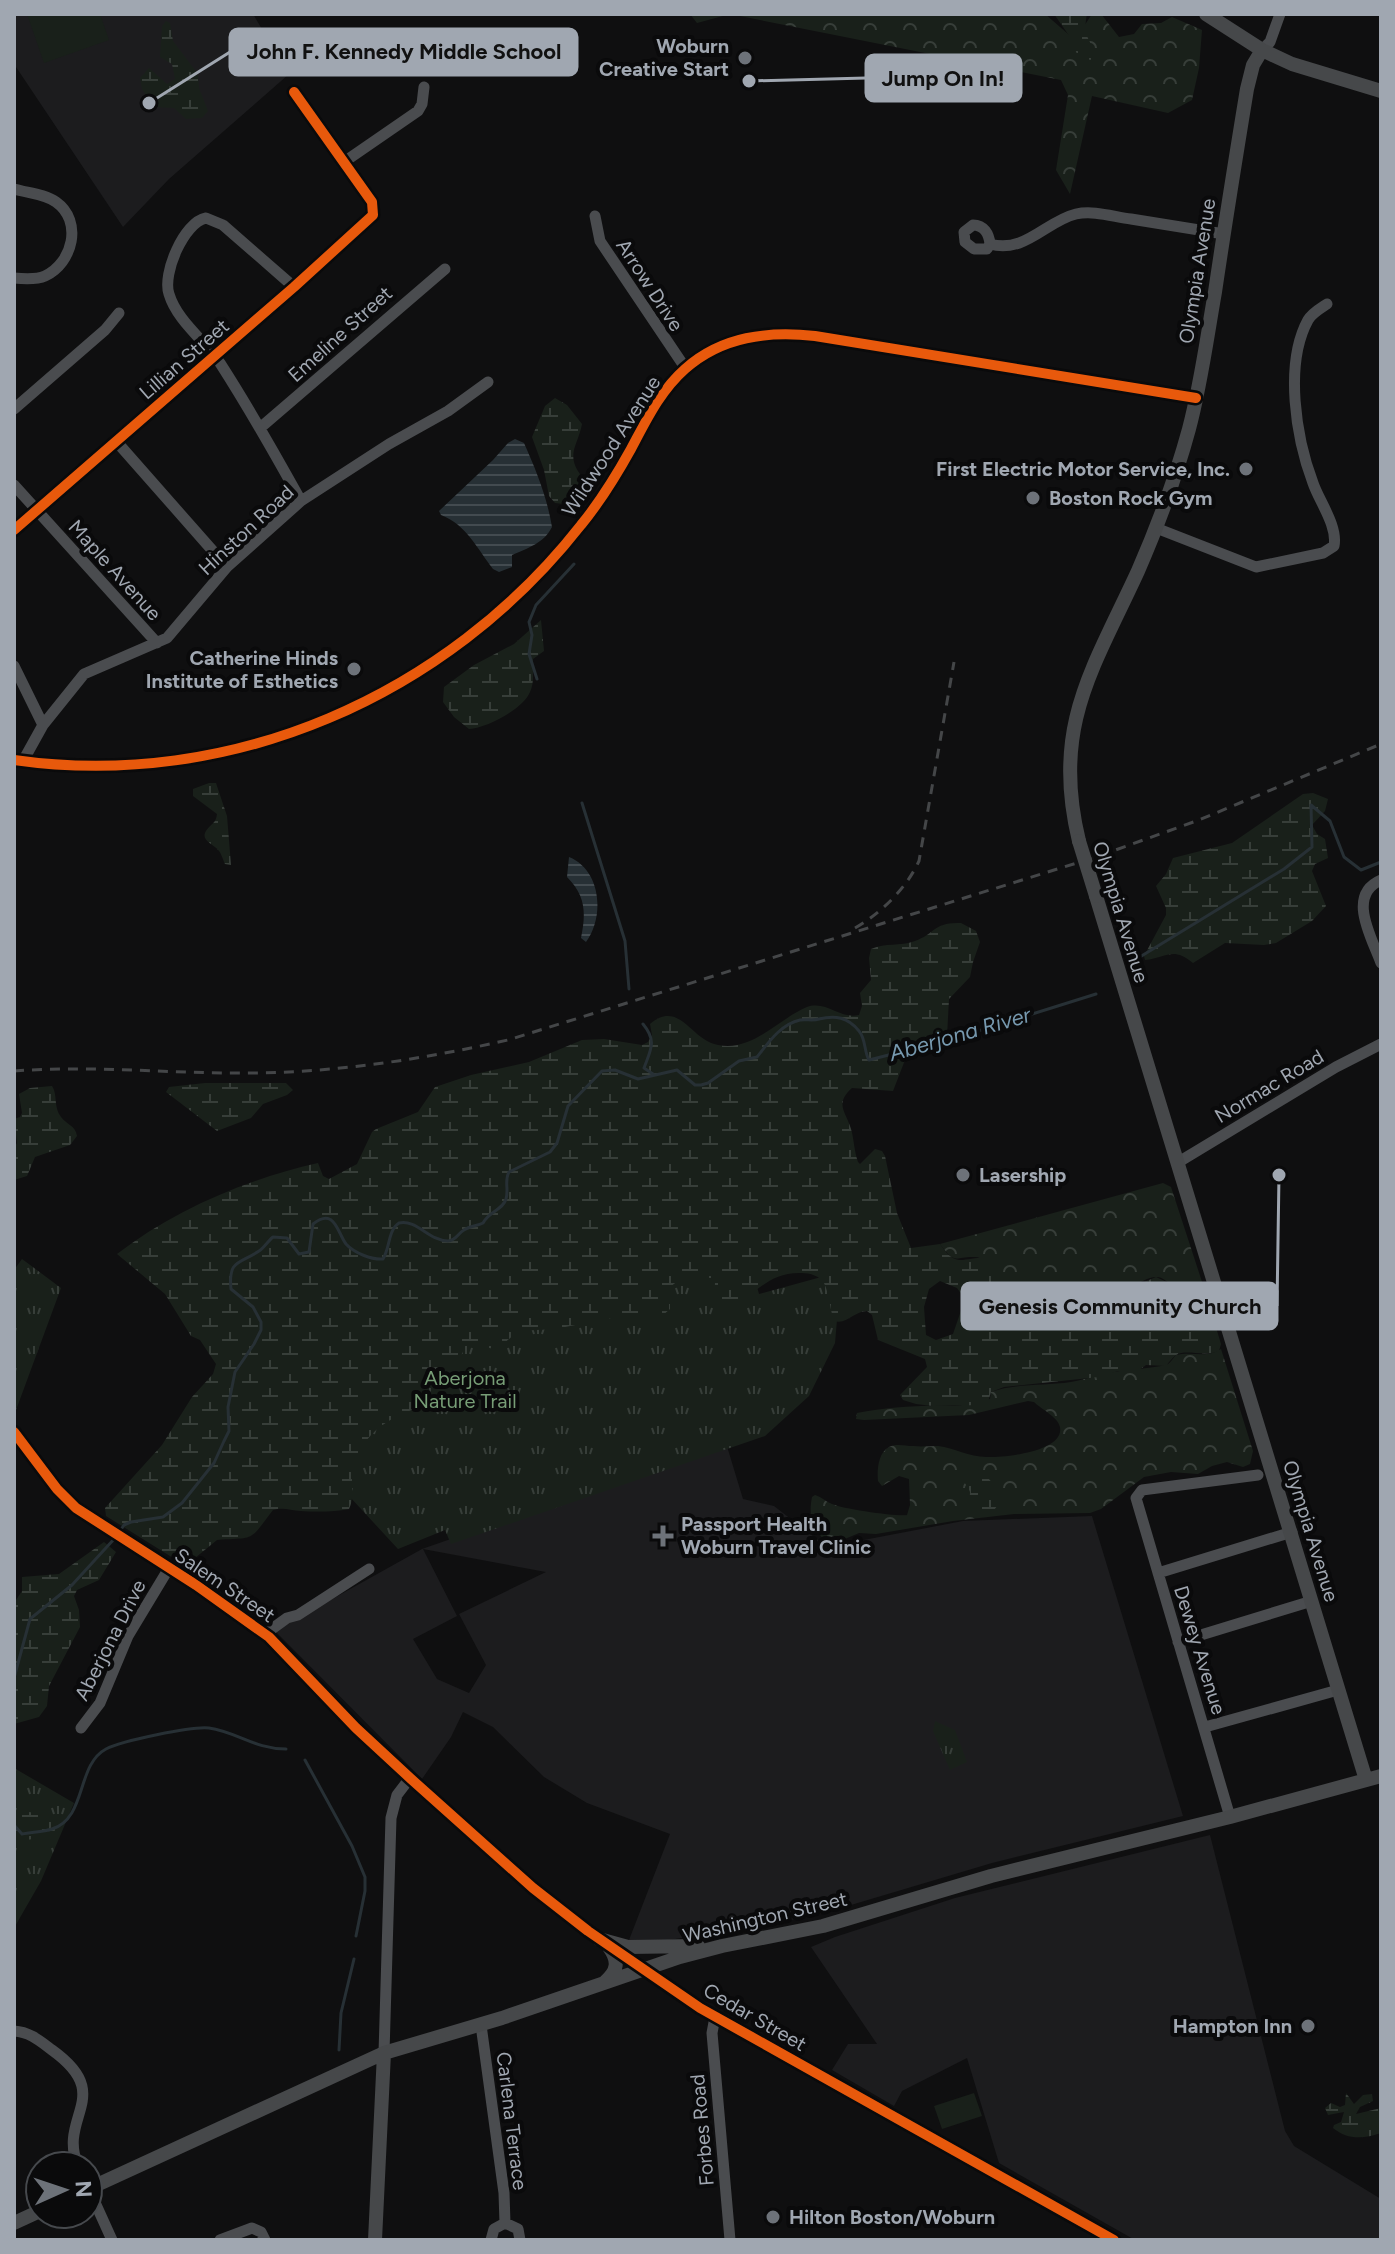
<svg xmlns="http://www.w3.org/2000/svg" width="1395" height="2254" font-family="Figtree,sans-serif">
<defs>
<pattern id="grass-tufts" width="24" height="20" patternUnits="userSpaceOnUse" patternTransform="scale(2)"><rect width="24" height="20" fill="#19201a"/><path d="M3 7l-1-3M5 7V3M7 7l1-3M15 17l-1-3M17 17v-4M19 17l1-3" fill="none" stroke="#373e39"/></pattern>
<pattern id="forest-crowns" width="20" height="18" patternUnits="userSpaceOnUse" patternTransform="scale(2)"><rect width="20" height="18" fill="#19201a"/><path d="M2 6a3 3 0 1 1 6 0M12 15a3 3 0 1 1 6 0" fill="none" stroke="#373e39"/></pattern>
<pattern id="wetland-marsh" width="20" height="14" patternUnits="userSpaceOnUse" patternTransform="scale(2)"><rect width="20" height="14" fill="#19201a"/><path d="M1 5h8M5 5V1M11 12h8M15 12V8" fill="none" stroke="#373e39"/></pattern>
<pattern id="water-rules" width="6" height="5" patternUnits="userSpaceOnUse" patternTransform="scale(2)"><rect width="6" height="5" fill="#273035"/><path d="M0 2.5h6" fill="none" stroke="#434b50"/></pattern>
</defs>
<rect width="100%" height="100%" fill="#0f0f10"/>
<path fill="#1c1c1e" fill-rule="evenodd" d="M14,14H253L289,74L169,179L123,227L14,64Z
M726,1443L743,1499L774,1506L827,1547L963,1521L1092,1516L1183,1816L992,1863L814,1916L663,1941L629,1940L670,1834L587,1803L544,1777L493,1727L463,1712L451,1737L422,1779L275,1631L422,1549ZM423,1549L546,1572L459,1614L486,1665L469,1693L437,1679L413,1639L457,1616Z
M1210,1835L1285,2131L1294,2146L1381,2199V2240H1135L999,2163L967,2058L902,2091L894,2106L832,2070L848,2044H877L811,1947L835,1937L955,1898Z"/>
<path fill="url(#grass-tufts)" d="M690,1051L759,1294L836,1273L840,1284L835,1343L809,1396L765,1436L451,1544L445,1530L398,1549L350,1497L277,1252Z
M22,1259L61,1288L16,1410L14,1409V1270Z
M935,1721L955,1730L967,1762L950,1770L933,1731Z
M14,1768L74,1803L41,1881L14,1928Z"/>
<path fill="url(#forest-crowns)" d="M690,14H1045L1075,40L1092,14H1101L1119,37L1134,34L1142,24L1161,23L1172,17L1202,30L1199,68L1192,100L1168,113L1092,96L1070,194L1056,170L1068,95L1061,80L730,14L697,23Z
M1163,1183L1171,1187L1204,1288C1194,1284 1182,1288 1172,1284C1165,1282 1163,1276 1155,1277C1131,1280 1123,1309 1099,1283L1064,1291L1049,1310L1041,1312L1033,1308L1026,1298L994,1293L1000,1268C993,1265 982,1257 975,1257C954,1256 956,1266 940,1244Z
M1221,1349L1253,1451L1250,1464L1243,1467L1227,1462L1212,1466L1198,1474L1171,1472L1144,1477L1101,1509L1090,1513L1014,1514L953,1521L876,1534L859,1533L840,1541L825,1542C813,1525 808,1519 812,1497L815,1495C822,1497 826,1502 832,1504C842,1509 899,1517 907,1515L910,1505L909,1479L899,1476L882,1486L878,1481C877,1470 878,1453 889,1447C897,1443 904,1446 913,1446C921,1447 930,1446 938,1446C954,1448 969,1457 986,1457C1002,1458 1065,1452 1060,1427C1058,1417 1041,1409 1034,1402L1028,1401L969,1415L864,1420L856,1419L857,1413C888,1407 921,1405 952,1406C964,1406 978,1401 990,1399L991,1392C1017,1383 1045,1386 1071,1382C1088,1379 1104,1373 1120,1371C1127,1370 1164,1367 1168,1364C1171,1362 1173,1358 1176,1355C1193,1351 1206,1359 1221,1349Z"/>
<path fill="url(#wetland-marsh)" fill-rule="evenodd" d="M1054,14H1087C1081,42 1095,39 1094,60L1079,59L1070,37Z
M166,21L170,23L173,41L198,74L199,88L208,111L202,118L186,119L174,108L153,107L142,89L140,78L149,68L167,84L175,79L172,64L160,57L162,26Z
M555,398L567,405L582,424C578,446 564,455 583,478L571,499L564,504L555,503L549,496L544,470L532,437L545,406Z
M541,620L544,651L533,659C532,669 535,682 530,692C523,709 487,728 469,729L454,717L443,702L444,687L474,665L514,644Z
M209,783H216L227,816L231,865L225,864C224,862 221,853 219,851C214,844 200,841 206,831C211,823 216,824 217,814L193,796V789Z
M1313,793L1328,799L1325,811L1312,825L1317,834L1325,839L1328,858L1315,864L1312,871L1326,906L1312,921L1276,943L1264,945L1225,943L1193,963C1173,946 1166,958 1145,960L1144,956L1166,915V908L1156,886L1166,874L1173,858L1232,843L1303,794Z
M961,923L976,931L980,942L973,962L970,977L949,999L947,1036L905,1060L893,1091L852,1088C834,1104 846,1112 851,1129C854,1139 854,1151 858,1162L860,1164L875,1149L882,1151L885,1156L897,1213L911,1248L940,1244C945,1251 950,1259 959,1260C971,1261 994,1250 1000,1268C1002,1275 996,1286 995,1293L1022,1295L1033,1308L1041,1312C1064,1306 1063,1279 1095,1280L1108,1293L1114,1295L1156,1277L1175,1286L1199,1285L1204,1288L1221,1344L1219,1351C1204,1357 1186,1349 1176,1355C1172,1358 1169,1362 1166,1366L1146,1365L1138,1371H1118L1099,1377L1004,1387L991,1392L988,1402L980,1405L933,1406L916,1404L903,1400L900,1395L927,1367L925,1359L878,1340L872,1315L867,1311C854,1311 847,1325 834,1321C830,1309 829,1293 824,1283C820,1276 810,1273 802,1273C764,1271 752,1302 723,1310L714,1307L715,1283L711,1278L683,1277L666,1290L670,1298V1309L662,1316L611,1318L555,1329L518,1331L500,1347L495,1349L466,1344L443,1399C403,1413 364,1422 353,1471C350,1484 355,1497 349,1509C334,1512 316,1512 301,1511C290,1510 283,1507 273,1510C248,1543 256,1537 217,1540L195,1558L178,1561L106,1516L105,1508L162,1445L192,1397L213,1374L216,1364L200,1340L191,1336L165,1294L117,1254C174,1210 247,1179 318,1163L323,1176L329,1179L357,1164L372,1132L376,1129L418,1112L435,1087L471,1075L529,1062L582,1040L604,1039L642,1045L648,1042L652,1035L650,1024C680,999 691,1041 718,1045C753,1052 778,1019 807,1007C826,1000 841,1020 859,1015L862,1006L860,993L871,980L869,958L871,949C886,942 900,947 915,941C935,934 933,922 961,923ZM940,1281L957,1288L965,1299L953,1334L936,1340L926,1335L924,1307L929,1289Z
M205,1083H286L293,1090L287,1095L263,1104L251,1118L217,1131L166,1092L169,1087Z
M52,1086C58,1095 53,1107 61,1117C67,1125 75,1125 77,1136L70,1145L35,1157L27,1176L14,1180V1148L17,1143L14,1119L20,1117L22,1113L19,1094L30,1088Z
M971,1468L982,1471L1001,1493C999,1511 985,1523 969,1512L970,1492C967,1482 959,1482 961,1470Z
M104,1542L116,1552L99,1580L77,1590L74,1596L79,1610L80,1627L49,1686L47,1706L39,1717L14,1724V1603L22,1591V1577L59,1574Z
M14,1810L43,1814L51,1818L55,1830L46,1848L43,1849L39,1838L14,1842Z
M1346,2093L1354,2104L1363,2095L1372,2094L1373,2101L1360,2107L1356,2114L1381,2108V2133C1363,2139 1348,2140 1333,2128L1334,2125L1341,2122L1344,2112L1328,2115L1325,2108L1331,2103L1340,2107L1345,2105Z"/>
<path fill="#19201a" d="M27,14H100L109,40L44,63Z
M974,2093L982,2116L942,2129L934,2106Z"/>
<path fill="url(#water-rules)" d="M515,439L524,443C536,470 547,497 552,527C544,543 528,548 512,555V567L499,572L493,569C478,550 466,524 441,515L439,511L493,460L508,443Z
M569,857C601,870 605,916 586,942L581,938C586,913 586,896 567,877Z"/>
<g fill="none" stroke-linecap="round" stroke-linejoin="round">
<path stroke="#273035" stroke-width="3" d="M537,679L529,654L532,635L529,622L536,605L574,564
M582,803L625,941L629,989
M1130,963L1284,869L1312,847L1311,805L1330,821L1344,857L1361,870L1381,862
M643,1024C657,1041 651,1049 644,1068L653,1074
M120,1531L124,1525L131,1522L163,1517L182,1503L214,1463L224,1441L229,1431L228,1407L235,1372L254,1344L261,1330V1322L253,1307L231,1289C228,1259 240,1264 259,1251C264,1248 268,1241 273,1237L287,1238L299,1254L309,1252L313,1224C335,1207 337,1232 346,1244C354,1253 372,1260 383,1259C390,1248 388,1230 399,1223C417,1219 429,1241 448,1241C456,1241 458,1233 464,1230C470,1226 477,1226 483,1223C489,1211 503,1210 506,1199C509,1189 504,1181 509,1172L550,1152L557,1143L568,1106L602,1071L615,1070L638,1079L677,1070L695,1085H701L708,1083L739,1061L757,1057C768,1043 781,1024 800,1020C807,1019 813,1021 819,1019C835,1015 848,1017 859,1031C866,1039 864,1052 869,1060L959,1037L1096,994
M14,1678L30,1619L72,1585L115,1538
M305,1760L352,1846L365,1877V1891L356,1936
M14,1825L22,1834C31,1832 43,1832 52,1829C87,1818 76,1765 106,1749C121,1741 192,1726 209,1728C237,1732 255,1749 286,1749
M339,2050L341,2013L354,1959"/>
<path stroke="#4a4c4f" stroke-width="11" d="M1262,50L1270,42L1280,14
M344,162L418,111L422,104L424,87
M14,189C28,193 45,194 56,202C83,221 73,263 45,276C36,280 24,279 14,278
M595,216L600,241L686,369
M973,225C984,225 989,234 990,244L987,249H974L965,242L964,232Z
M990,244C1025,254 1046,221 1076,214C1094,210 1114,217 1131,219C1162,224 1193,229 1224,234
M294,287L223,225L206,218C184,222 162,274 169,294C177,321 205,341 220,363C249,408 275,454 301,501
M14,409L105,330L119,313
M260,428L445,269
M116,441L227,567
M14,485L157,643
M1156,528L1256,567L1323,553L1334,546C1338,526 1319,501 1313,483C1296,438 1284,364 1308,320C1312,313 1321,308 1327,304
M14,530L294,287L373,215L372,202L294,92
M14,666L43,725
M14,760C231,791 447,696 581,525C600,502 616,476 631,449C646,421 660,391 685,369C722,336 768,331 815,336L1196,398
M23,761L43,725L84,674L167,638L227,567L301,501L389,444L448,411L488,382
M1381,880C1346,895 1372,938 1381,963
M1177,1163L1336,1067L1381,1044
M14,1432L57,1489L76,1508L196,1585L269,1637L356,1728L410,1778L533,1888L588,1931L700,2008L1114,2240
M1158,1573L1292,1532
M265,1634L287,1618L298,1615L369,1569
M1178,1642L1312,1601
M1205,1727L1338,1690
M81,1728L100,1703L128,1636L169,1568
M1230,1817L1136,1498L1142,1490L1258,1475
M715,2017L712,2033L730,2240
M481,2025L504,2193L505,2223
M14,2031C30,2032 40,2041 52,2050C116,2096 57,2116 78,2166
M384,2053L391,1818L397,1795L410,1778
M88,2187L112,2240
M220,2240L252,2228L261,2232L265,2240
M491,2240L494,2229L505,2223L518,2229L520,2240"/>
<path stroke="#46484a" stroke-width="14" d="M1206,14L1262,50L1292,64L1381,91
M1079,841C1051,727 1093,669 1138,571C1158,525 1176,477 1189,429C1201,384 1207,337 1215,292C1225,224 1236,156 1247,89L1253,65L1262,50
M1096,896L1366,1780
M599,1939L628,1947L698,1946
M605,1982C618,1971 619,1961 609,1947
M88,2189L384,2053L502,2018L680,1957L722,1946L823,1926L991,1876L1230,1817L1381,1776
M14,2223L40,2211
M375,2240L384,2053"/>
<path stroke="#444648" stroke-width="3" stroke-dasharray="10 8" stroke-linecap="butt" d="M855,928C881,913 906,889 919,861L954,662
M14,1071C94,1065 173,1074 253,1073C340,1072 424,1059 508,1040L1096,857L1199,820L1381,744"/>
<path stroke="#46484a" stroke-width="14" d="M1079,841L1096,896"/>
<g stroke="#0a0a0b" stroke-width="15">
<path id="cycleway" d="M14,530L294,287L373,215L372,202L294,92
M14,760C231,791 447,696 581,525C600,502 616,476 631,449C646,421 660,391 685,369C722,336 768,331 815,336L1196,398
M14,1432L57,1489L76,1508L196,1585L269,1637L356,1728L410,1778L533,1888L588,1931L700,2008L1114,2240"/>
</g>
<use href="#cycleway" stroke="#e8590c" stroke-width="10"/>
</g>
<g fill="#6d7279" stroke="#0a0a0b" stroke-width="3">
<circle cx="745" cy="58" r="8"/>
<circle cx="1246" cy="469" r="8"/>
<circle cx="1033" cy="498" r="8"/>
<circle cx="354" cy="669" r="8"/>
<circle cx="963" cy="1175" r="8"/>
<path d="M659 1524h8v8h8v8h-8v8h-8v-8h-8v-8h8z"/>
<circle cx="1308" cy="2026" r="8"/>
<circle cx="773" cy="2217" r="8"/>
</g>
<g text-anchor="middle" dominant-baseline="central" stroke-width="8" stroke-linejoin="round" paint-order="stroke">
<g font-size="20" font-weight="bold" fill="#a0a7b1" stroke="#0a0a0b" text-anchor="end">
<text x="729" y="46">Woburn<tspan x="729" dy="23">Creative Start</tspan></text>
<text x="1230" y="469">First Electric Motor Service, Inc.</text>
<text x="1049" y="498" text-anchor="start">Boston Rock Gym</text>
<text x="338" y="658">Catherine Hinds<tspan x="338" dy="23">Institute of Esthetics</tspan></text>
<text x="979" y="1175" text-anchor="start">Lasership</text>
<text x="681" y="1524" text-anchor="start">Passport Health<tspan x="681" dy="23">Woburn Travel Clinic</tspan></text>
<text x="1292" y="2026">Hampton Inn</text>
<text x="789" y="2217" text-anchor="start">Hilton Boston/Woburn</text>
</g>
<g font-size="20" fill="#a0a7b1" stroke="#0a0a0b">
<text transform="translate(1197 271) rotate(-81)">Olympia Avenue</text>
<text transform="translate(650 285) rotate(57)">Arrow Drive</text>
<text transform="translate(340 334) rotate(-42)">Emeline Street</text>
<text transform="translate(184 359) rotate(-41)">Lillian Street</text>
<text transform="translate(611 446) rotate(-57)">Wildwood Avenue</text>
<text transform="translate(246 530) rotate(-43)">Hinston Road</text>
<text transform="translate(115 570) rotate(48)">Maple Avenue</text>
<text transform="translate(1121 912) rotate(73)">Olympia Avenue</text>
<text transform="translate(1269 1086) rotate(-31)">Normac Road</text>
<text transform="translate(1311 1531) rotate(73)">Olympia Avenue</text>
<text transform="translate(225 1585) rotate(34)">Salem Street</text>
<text transform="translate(110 1640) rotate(-63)">Aberjona Drive</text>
<text transform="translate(1200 1650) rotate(73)">Dewey Avenue</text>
<text transform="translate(765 1917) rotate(-13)">Washington Street</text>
<text transform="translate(755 2017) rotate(30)">Cedar Street</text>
<text transform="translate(512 2121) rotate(83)">Carlena Terrace</text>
<text transform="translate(702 2130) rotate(-95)">Forbes Road</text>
</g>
<g font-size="20" fill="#779d76" stroke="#0a0a0b">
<text x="465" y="1378">Aberjona<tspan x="465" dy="23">Nature Trail</tspan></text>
</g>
<g font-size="22" font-style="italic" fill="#7698ae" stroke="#0a0a0b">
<text transform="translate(960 1034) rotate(-16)">Aberjona River</text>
</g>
</g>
<path fill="none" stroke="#a0a7b1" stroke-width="3" d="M149 103L230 52M749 81L866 78M1279 1175L1277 1306"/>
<g fill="#a0a7b1" stroke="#0a0a0b" stroke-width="3">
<circle cx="149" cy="103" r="8"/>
<circle cx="749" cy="81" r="8"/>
<circle cx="1279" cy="1175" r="8"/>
</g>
<g fill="#a0a7b1" stroke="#a0a7b1" stroke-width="3">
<rect x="230" y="29" width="347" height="46" rx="8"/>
<rect x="866" y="55" width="155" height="46" rx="8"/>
<rect x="962" y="1283" width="315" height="46" rx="8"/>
</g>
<g font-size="22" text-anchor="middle" font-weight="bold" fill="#111">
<text x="404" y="59">John F. Kennedy Middle School</text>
<text x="943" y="86">Jump On In!</text>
<text x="1120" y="1314">Genesis Community Church</text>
</g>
<rect width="1395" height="2254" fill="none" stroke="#a0a7b1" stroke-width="32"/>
<g transform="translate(64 2190) rotate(87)"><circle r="38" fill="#0a0a0b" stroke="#46494d" stroke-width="2"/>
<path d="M0-6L14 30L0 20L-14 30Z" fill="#6d7279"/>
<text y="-12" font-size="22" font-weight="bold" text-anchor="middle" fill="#a0a7b1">N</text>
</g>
</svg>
